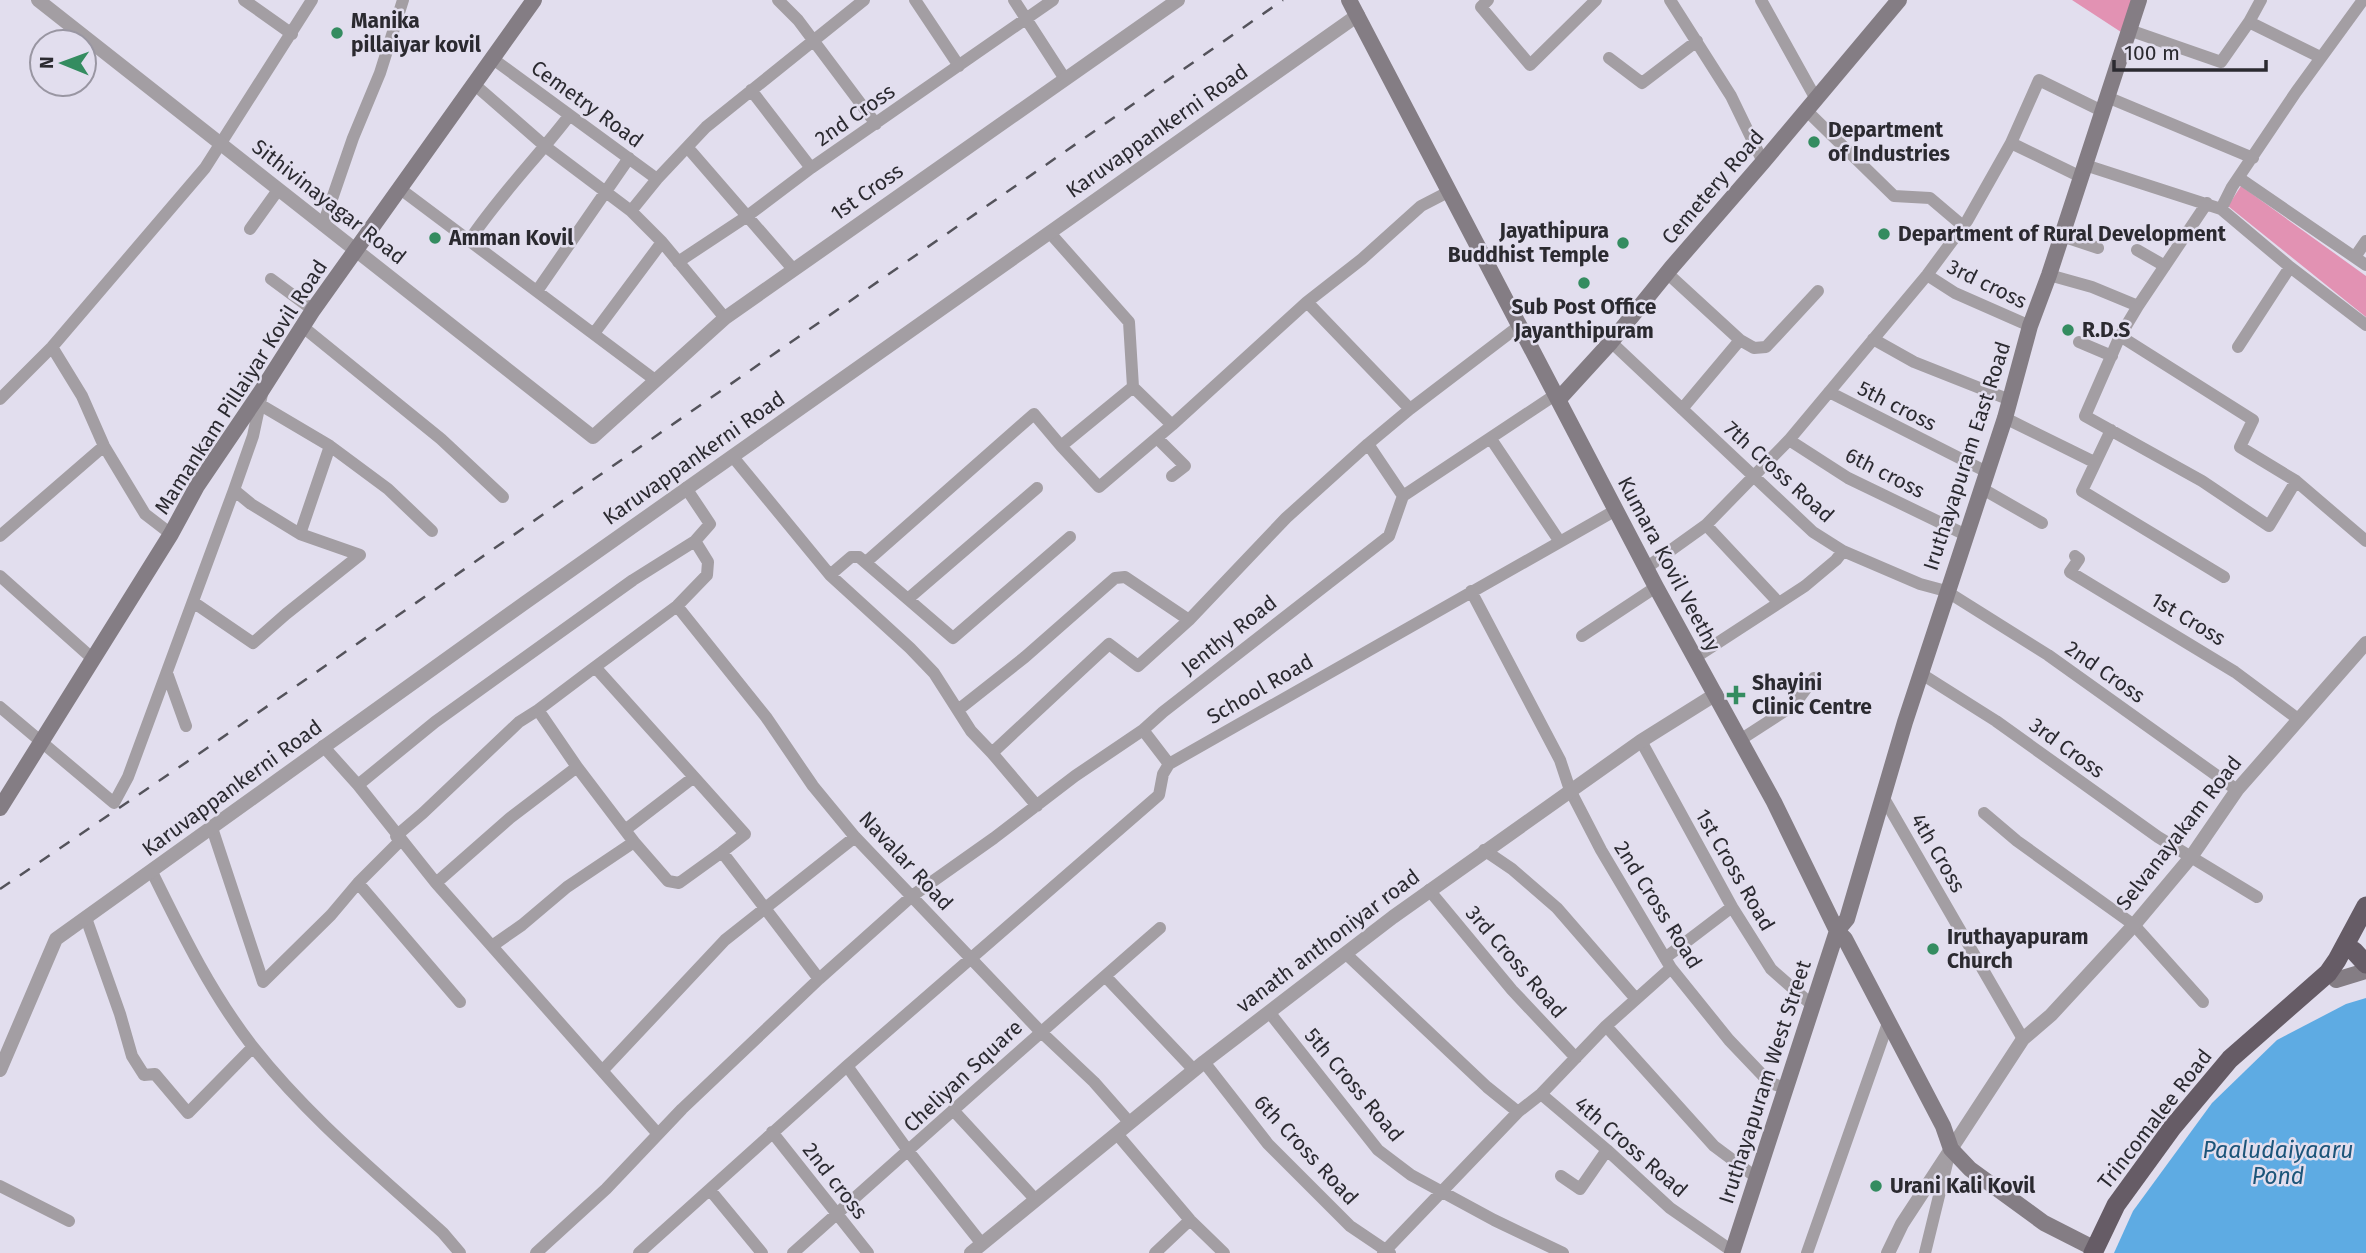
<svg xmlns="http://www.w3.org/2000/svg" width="2366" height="1253" font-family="'Fira Sans',sans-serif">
<rect width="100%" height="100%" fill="#e2deee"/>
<path fill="#e292b3" d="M2072,0H2135L2124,34Z
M2241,186L2366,276V317L2228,206Z"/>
<path fill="#5eabe3" d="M2366,998V1253H2114L2133,1211L2212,1103L2277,1040L2346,1004Z"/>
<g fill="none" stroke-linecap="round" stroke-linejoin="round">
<path stroke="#a39ea3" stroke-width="12" d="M244,0L292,34
M778,0L798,20L876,124
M915,0L959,66
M1014,0L1065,79
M1488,0L1481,7L1530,65L1596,0
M1670,0L1731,96L1763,162
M1761,0L1816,99
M2249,22L2261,0
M2129,30L2221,62L2249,22L2320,57
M1609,58L1642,83L1697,41
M493,59L657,179
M475,85L546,147L631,211L662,242L725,318
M751,90L811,168
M2107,97L2253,158
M1807,111L1894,196L1930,198L1963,226
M2011,143L2081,177
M688,148L793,269
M2085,165L2221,209L2290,267L2366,325
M2239,178L2366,265
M399,188L655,380
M2221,209L2232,187L2296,92L2363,0
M631,211L657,179L706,127L864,0
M323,225L353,138L380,73L403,0
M250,229L278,190
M1050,233L1129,322L1133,387L1061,446L1099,487L1172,425L1307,302L1410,409
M2062,236L2098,248
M469,241C498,197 536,159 569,116
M2137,250L2165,266
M2355,257L2366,241
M678,262L746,217L811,168L1053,0
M1667,273L1740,340L1754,348L1766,347L1818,291
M1927,275L1955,293L2030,326
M2049,275L2092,287L2138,306L2207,203
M271,279L313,310
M537,291L629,158
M1307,302L1362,259L1421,206L1450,191
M2138,306L2120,336L2085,416L2202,481L2269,526L2296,481
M303,327L441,439L503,497
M595,332L662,242
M2120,336L2253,420L2240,447L2296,481L2366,541
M1873,339L1914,362L2010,400
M1611,342L1813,532L1843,551L1920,584L1946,591L2048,655L2237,790
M2079,342L2112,356
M52,347L82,396L104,446L145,514L171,534
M2238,347L2290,267
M1133,387L1172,425
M1829,392L1987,472
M0,399L52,347L205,168L312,0
M259,404L330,446L388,489L432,531
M1682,409L1740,340
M2005,418L2094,462
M2111,430L2082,491L2224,577
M1157,438L1185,466L1172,476
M1491,439L1560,542
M1789,440L1848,478L1966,535
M1368,444L1403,496
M733,457L830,575L910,648L934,673L971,731L992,753
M1981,488L2042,523
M234,490L251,504L300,534L360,555
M1706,525L1778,602
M300,534L330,446
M0,536L104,446
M2075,556L2079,559L2070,572L2235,672L2298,719
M866,562L1034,414L1061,446
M1646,568L1706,525L1789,440L1927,275L1967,221L2011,143L2039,80L2102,111
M830,575L851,557H859L953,638L1070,537
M0,576L93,659
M1471,591L1560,760L1570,790L1601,850L1671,968L1729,1040L1770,1083L1786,1088
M909,598L1037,488
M193,602L253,643L286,614L360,555
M677,606L766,717L813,786L855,837L1040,1031L1094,1082L1130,1123
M1582,636L1656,587
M1696,657L1805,586L1836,560L1843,551
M595,667L677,606L707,575L708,562L695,541L710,524L686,488
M167,673L186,726
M1920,673L1996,721L2158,837L2257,897
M0,707L114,803L128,777L234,490L253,436L262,394
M958,710L1025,657L1115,578L1125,577L1189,620
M1143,730L1169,764
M1740,740L1794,705L1814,678
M1641,741L1732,907L1771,969L1812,1005
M323,746L358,785L436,883L658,1134
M577,767L538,710L595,667L694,777
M358,785L435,722L633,580L695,541
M1882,795L2023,1039
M1037,806L992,753L1109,644L1138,666L1189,620L1286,518L1368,444L1410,409L1519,326
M1984,813L2017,841L2134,925L2203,1002
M212,828L263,982L331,915L358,883L400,841
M625,830L694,777L745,834L722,852
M396,836L423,813L519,722L538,710
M634,842L668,881L679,883L722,852L819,979
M1484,850L1512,869L1557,908L1636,999
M152,872C182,933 211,993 253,1047C308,1117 378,1174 443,1233L460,1253
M358,883L460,1002
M436,883L510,818L577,767L634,842L567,887L522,925L492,946
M1429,890L1512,990L1576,1058
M86,918L120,1014L132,1056L144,1075L155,1074L188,1113L253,1047
M1345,953L1487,1087L1518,1112
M1665,958L1732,907
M1105,976L1194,1070
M1269,1012L1378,1150L1411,1175L1494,1220L1563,1253
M1606,1026L1714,1146L1757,1178
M1204,1062L1268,1144L1350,1226L1390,1253
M847,1066L909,1152L982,1244
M603,1070L725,940L855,837
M1541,1094L1607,1150L1670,1208L1732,1251
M953,1110L1035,1199
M772,1132L868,1253
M1117,1134L1190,1220L1224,1253
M1561,1176L1580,1189L1607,1150
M0,1186L69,1221
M710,1190L762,1253
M536,1253L606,1189L682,1109L819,979L912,896L994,838L1075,776L1143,730L1163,712L1389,536L1403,496L1555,395
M639,1253L847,1066L1159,795L1163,774L1169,764L1616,510
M793,1253C915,1144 1037,1035 1160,928
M1155,1253L1190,1220
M1383,1253L1518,1112L1541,1094L1606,1026L1671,968
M1807,1253L1888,1023
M1925,1253L1949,1155"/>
<path stroke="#a39ea3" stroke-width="14" d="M38,0L593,437L725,318L1178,0
M0,1070L56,939L526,602L1358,15
M971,1253L1204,1062L1393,917L1641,741L1716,694
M1888,1253L1902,1224L2023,1039L2051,1015L2134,925L2191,857L2237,790L2366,643"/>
<path stroke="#847d84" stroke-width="16" d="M1349,0L1656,587L1774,802L1837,931L1845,939L1943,1126L1951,1149L1970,1169L2044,1223L2095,1249
M1558,400L1611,342L1671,268L1763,162L1899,0
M0,808L171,534L197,486L262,390L313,310L534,0
M2336,980L2366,971
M1732,1253L1837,931L1847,919L1905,722L2005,418L2030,326L2049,275L2139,0"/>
<path stroke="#665c66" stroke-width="19" d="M2354,951L2366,964
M2093,1253L2116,1205L2172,1128L2230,1059L2328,973L2337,960L2366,906"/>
<path stroke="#54535b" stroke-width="2.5" stroke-dasharray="12 12" stroke-linecap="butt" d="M0,889L200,753L1283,0"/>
</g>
<g fill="#348c60" stroke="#e2deee" stroke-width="2.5">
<circle cx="337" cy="33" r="7"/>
<circle cx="1814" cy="142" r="7"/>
<circle cx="1884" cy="234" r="7"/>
<circle cx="435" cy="238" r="7"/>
<circle cx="1623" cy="243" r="7"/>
<circle cx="1584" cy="283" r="7"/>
<circle cx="2068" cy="330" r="7"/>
<path d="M1732.5 684.5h7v7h7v7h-7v7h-7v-7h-7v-7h7z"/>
<circle cx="1933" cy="949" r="7"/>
<circle cx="1876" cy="1186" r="7"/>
</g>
<g text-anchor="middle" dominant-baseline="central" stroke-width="5" stroke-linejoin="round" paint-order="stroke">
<g font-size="21" font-weight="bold" fill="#2b2a30" stroke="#e2deee" text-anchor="start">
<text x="351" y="21">Manika<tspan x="351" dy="24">pillaiyar kovil</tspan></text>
<text x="1828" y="130">Department<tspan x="1828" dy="24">of Industries</tspan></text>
<text x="1609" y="231" text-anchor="end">Jayathipura<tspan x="1609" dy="24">Buddhist Temple</tspan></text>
<text x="1898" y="234">Department of Rural Development</text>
<text x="449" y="238">Amman Kovil</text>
<text x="1584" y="307" text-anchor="middle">Sub Post Office<tspan x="1584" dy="24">Jayanthipuram</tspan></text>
<text x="2082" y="330">R.D.S</text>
<text x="1752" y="683">Shayini<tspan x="1752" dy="24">Clinic Centre</tspan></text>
<text x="1947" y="937">Iruthayapuram<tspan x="1947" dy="24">Church</tspan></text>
<text x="1890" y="1186">Urani Kali Kovil</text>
</g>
<g font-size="21" fill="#2b2a30" stroke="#e2deee">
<text transform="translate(587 104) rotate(36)">Cemetry Road</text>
<text transform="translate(855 115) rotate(-35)">2nd Cross</text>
<text transform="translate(1157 131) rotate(-35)">Karuvappankerni Road</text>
<text transform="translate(1713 187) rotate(-49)">Cemetery Road</text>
<text transform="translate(867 192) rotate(-35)">1st Cross</text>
<text transform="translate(329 202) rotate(38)">Sithivinayagar Road</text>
<text transform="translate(1987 284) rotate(26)">3rd cross</text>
<text transform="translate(241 387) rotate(-57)">Mamankam Pillaiyar Kovil Road</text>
<text transform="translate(1897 406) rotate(27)">5th cross</text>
<text transform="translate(1967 456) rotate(-72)">Iruthayapuram East Road</text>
<text transform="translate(694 458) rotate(-35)">Karuvappankerni Road</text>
<text transform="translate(1779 472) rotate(42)">7th Cross Road</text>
<text transform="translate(1885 473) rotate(27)">6th cross</text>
<text transform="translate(1669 564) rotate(62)">Kumara Kovil Veethy</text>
<text transform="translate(2188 619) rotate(31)">1st Cross</text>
<text transform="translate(1229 635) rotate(-38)">Jenthy Road</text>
<text transform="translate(2105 672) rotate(35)">2nd Cross</text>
<text transform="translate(1260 689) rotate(-30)">School Road</text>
<text transform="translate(2067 748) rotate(36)">3rd Cross</text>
<text transform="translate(232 788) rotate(-36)">Karuvappankerni Road</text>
<text transform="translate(2179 833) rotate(-52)">Selvanayakam Road</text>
<text transform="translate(1938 853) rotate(60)">4th Cross</text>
<text transform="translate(906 861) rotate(47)">Navalar Road</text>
<text transform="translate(1735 870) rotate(60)">1st Cross Road</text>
<text transform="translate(1658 905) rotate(58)">2nd Cross Road</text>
<text transform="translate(1328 941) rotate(-37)">vanath anthoniyar road</text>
<text transform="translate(1516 962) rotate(49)">3rd Cross Road</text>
<text transform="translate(963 1076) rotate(-43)">Cheliyan Square</text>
<text transform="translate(1765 1082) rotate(-72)">Iruthayapuram West Street</text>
<text transform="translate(1354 1085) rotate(50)">5th Cross Road</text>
<text transform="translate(2155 1119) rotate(-52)">Trincomalee Road</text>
<text transform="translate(1631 1147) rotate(41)">4th Cross Road</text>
<text transform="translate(1306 1150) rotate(47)">6th Cross Road</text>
<text transform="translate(835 1181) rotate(52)">2nd cross</text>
</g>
<g font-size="23" font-style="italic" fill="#1c557a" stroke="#e2deee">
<text x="2278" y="1150">Paaludaiyaaru<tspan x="2278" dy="26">Pond</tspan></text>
</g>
</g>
<g transform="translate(63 63) rotate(271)"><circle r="33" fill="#e2deee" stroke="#9996a2" stroke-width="2"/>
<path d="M0-5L12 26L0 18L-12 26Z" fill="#348c60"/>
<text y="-10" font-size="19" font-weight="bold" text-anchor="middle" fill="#2b2a30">N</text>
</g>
<path d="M2114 60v10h152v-10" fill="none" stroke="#2b2a30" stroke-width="3.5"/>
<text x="2124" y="60" font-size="21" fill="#2b2a30" stroke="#e2deee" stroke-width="5" paint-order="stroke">100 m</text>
</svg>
